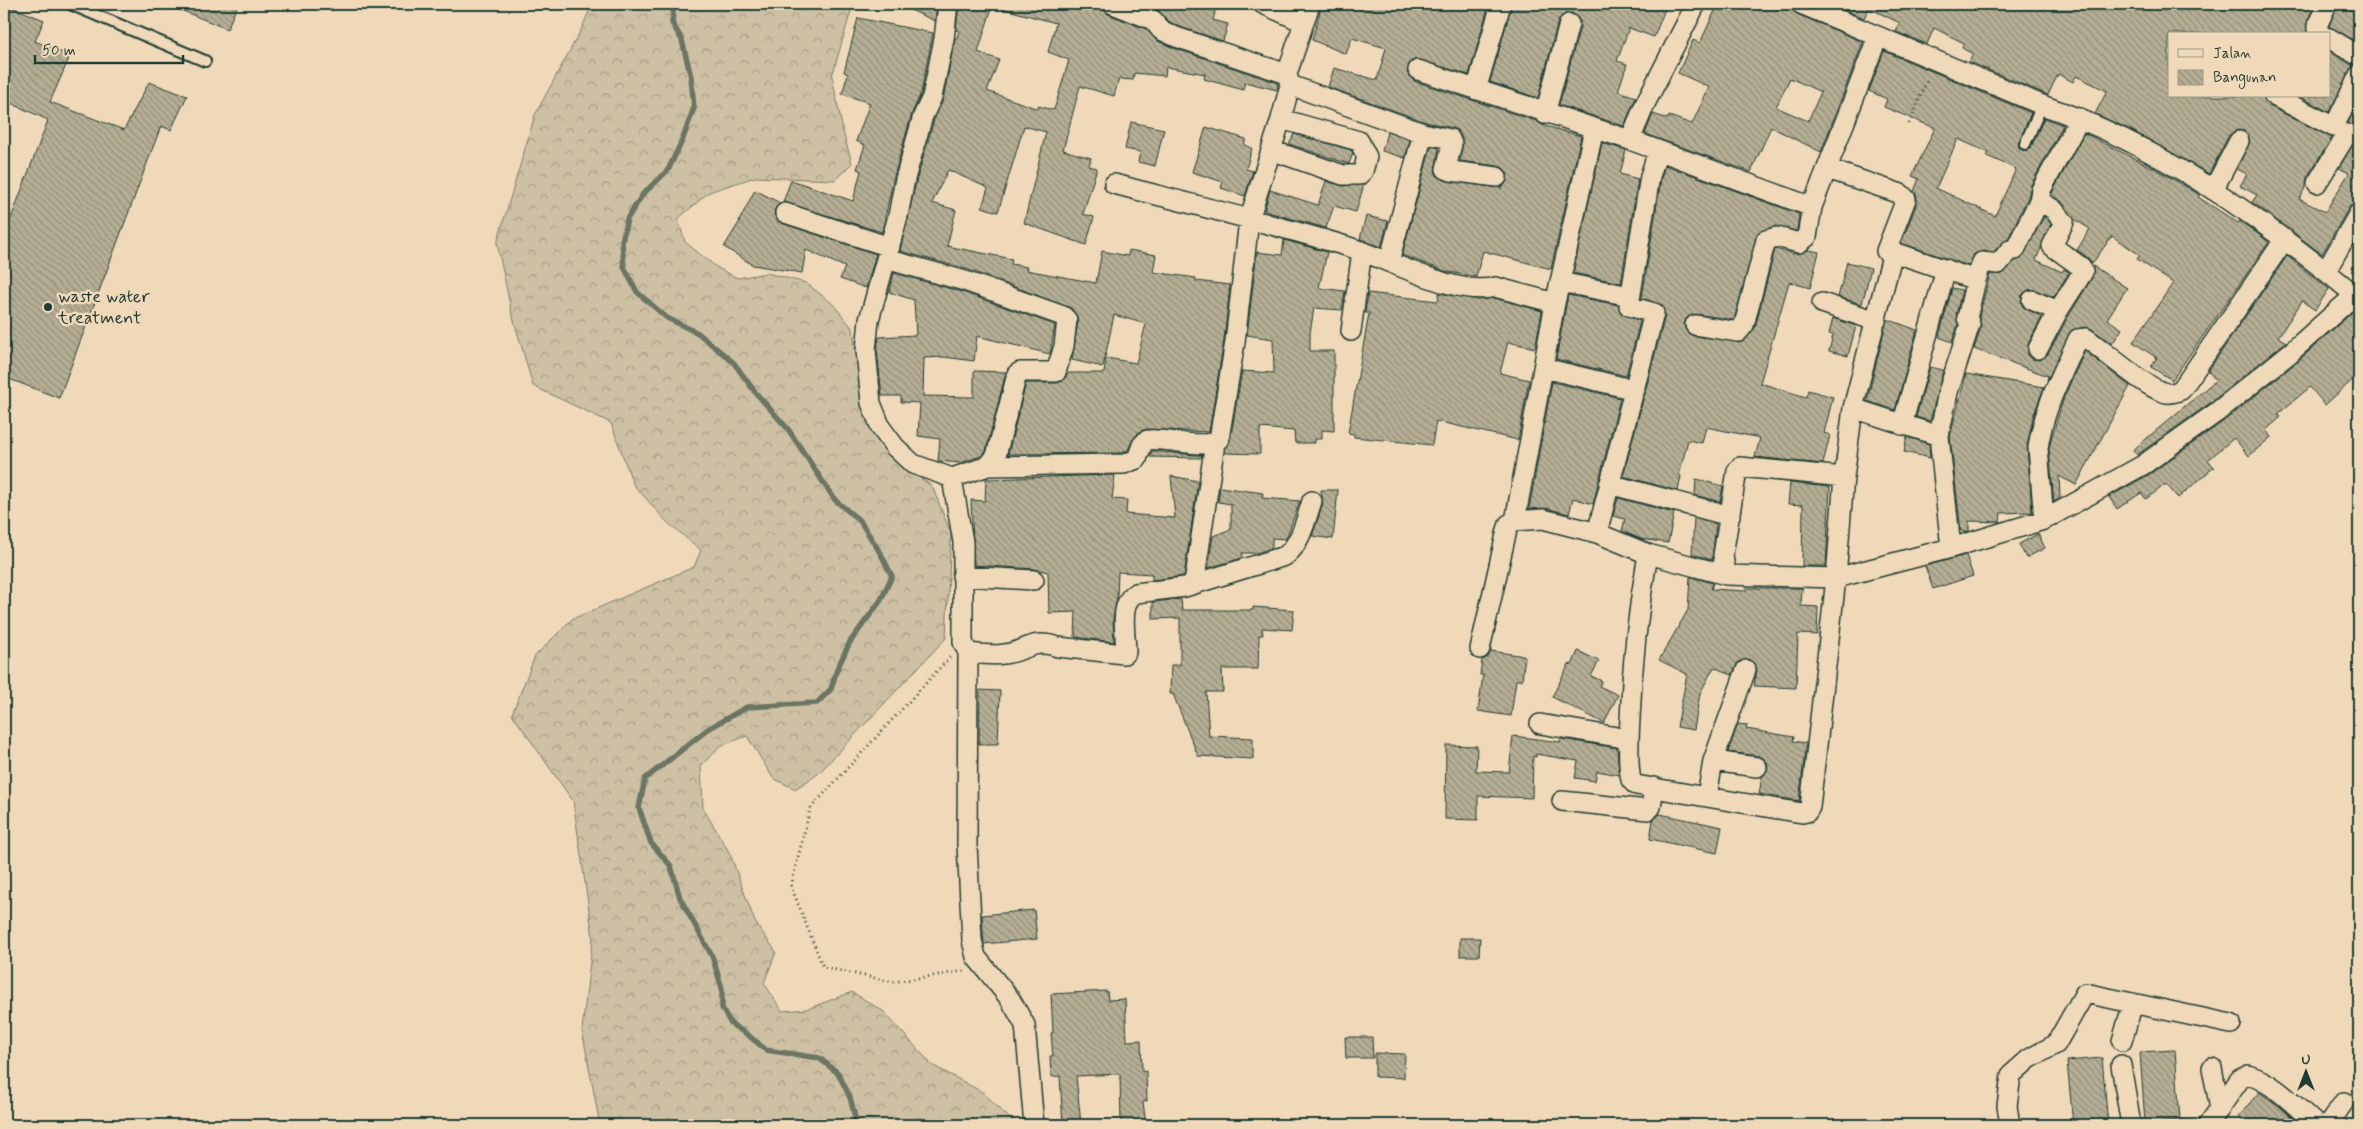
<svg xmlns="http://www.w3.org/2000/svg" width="2363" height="1129" font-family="Mynerve,sans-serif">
<defs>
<pattern id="forest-crowns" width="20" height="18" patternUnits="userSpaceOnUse" patternTransform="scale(1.25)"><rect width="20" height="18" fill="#cec0a3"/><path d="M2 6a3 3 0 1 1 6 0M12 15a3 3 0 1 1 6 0" fill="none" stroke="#a79d86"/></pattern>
<pattern id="building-back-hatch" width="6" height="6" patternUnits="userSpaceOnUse" patternTransform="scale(1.25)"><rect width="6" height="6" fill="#b5ae94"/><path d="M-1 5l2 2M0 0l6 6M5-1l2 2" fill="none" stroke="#938f7a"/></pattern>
</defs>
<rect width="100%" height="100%" fill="#f0d9b9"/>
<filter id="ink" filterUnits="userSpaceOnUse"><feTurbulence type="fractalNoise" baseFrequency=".02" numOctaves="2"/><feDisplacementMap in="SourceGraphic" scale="10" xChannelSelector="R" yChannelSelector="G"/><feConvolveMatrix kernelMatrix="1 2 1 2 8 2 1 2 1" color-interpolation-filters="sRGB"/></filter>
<g filter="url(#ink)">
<path fill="url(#forest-crowns)" stroke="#767e6c" d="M592,4H853L832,76L843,132L852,163L835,180L755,177L709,192L678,219L685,242L716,267L737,278L767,273L806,283L833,304L853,329L864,414L895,461L932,486L951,534L946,638L818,774L795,789L773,778L747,736L720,746L701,766L703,808L730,854L755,922L776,952L764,983L782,1011L807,1009L852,992L883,1011L932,1065L984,1093L1016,1125H600L582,1030L593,937L573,801L512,714L535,656L572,619L694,567L701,550L668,523L633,484L611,423L533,386L511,310L497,243L535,115L582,28Z"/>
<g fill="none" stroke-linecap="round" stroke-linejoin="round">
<path stroke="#6b7564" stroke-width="5.5" d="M674,4L672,23L682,40L691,77L694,108L682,141L668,170L643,194L627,219L622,242L624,267L637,292L667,318L698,333L734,363L755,392L788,429L835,500L860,521L881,554L892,576L881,600L850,642L837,669L831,689L817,703L747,707L708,729L645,779L639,808L651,843L671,866L680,898L712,956L722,988V1008L731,1024L748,1035L766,1050L819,1058L838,1073L850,1097L857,1125"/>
</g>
<path fill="url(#building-back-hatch)" stroke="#1f3d34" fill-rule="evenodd" d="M4,4L44,20L35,41L70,56L50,102L124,130L149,82L187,96L171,130L161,126L59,398L4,377V237L48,120L4,100Z
M166,4H238L227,29Z
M897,4H937L935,21Z
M959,4H993L978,52L999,60L987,91L1038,109V106L1054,110L1069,60L1048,52L1056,23L1004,9L1005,4H1102L1104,11L1108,14L1146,29L1156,40L1171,47L1278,83L1277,90L1245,82L1243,90L1204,79L1205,74L1166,67L1165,76L1134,73L1133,80L1119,79L1114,96L1080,86L1063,150L1091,158L1089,166L1097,168L1083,214L1094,217L1086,245L1024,223L1046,132L1024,126L998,212L982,207L988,188L948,170L932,203L956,210L947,246L1012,259L1011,264L1027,267L1026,270L1096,283L1102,251L1128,256L1129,250L1156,255L1153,272L1196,278V281L1230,285L1224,340L1209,432L1146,429L1139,432L1132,441L1128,450L1122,453L1008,454L1026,383H1057L1063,381L1068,373H1104L1106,358L1136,363L1146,324L1114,315L1103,367L1072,360L1078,321L1077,316L1071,308L969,270L900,251L916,182L934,120L943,100L955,38H957L959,31L956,30Z
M1143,4H1217L1213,20L1228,24L1223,41L1180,27L1168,21L1158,10Z
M1322,4H1489L1469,75L1416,59L1410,62L1407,73L1414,81L1536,121L1542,125L1581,136L1551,269L1483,251L1476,277L1445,271L1402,255L1431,146L1439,148L1435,171L1438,177L1447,181L1501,188L1506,183L1508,173L1498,166L1460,161L1463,140L1458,131L1453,128L1426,122L1328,87L1334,68L1377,80L1386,48L1352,38L1346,54L1312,40Z
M1512,4H1667L1654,37L1629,28L1617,61L1627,64L1618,91L1636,97L1624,126L1559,105L1580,27V21L1572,13H1566L1558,21L1538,98L1490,82Z
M1718,4H1790L1792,10L1797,14L1863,42L1821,152L1771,127L1751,172L1645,134L1653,114L1668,119L1669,116L1692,124L1709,87L1678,73L1693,40L1700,43ZM1790,78L1821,92L1808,121L1776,107Z
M1830,4H2305L2313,8L2307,22L2306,34H2169V96H2263L2269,106L2332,138L2307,177L2306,186L2299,199L2325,212L2349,173L2339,168L2358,135L2357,128L2348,123L2359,100V202L2349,207L2322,254L2252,202L2257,195L2240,186L2247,174L2237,169L2250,141L2248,135L2244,131L2238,130L2229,135L2209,174L2131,130L2095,114L2107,91L2076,76L2073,82L2058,74L2048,95L1969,62L1973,54L1962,48L1964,43L1934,28L1927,44L1896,32L1900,23L1869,8L1864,18Z
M2338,4H2359V43L2329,26Z
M858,18L933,33L921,93L912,113L894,176L882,232L783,202L791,180L853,201L861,171L857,169L865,145L856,141L870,103L842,94L848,74L844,72Z
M1884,51L2031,113L2019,142V148L2023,150L2031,147L2044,118L2063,125L2031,185L2028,197L2008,239L1993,252L1983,251L1974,254L1969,266L1901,243L1917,203V196L1914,191L1919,179L1912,176L1935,128L1884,107L1887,99L1869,91ZM1958,139L1989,153L1987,156L2016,169L1995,216L1936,188Z
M2329,51L2353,66L2329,112L2299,96H2329Z
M1131,122L1164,129L1155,166L1138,162L1140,152L1125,149Z
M1206,127L1246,139L1244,145L1252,148L1246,169L1253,171L1245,196L1221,188L1223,182L1192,172Z
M1387,132L1410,140L1405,158L1382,151Z
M2084,133L2161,172L2200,195L2198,197L2238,223L2240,221L2269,242L2172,380L2151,367L2157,358L2133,342L2173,283L2137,259L2140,255L2112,236L2092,264L2088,258L2077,250L2090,229L2074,219L2062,202L2051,195Z
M1294,134L1351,150L1353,153L1349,164L1289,144Z
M1602,143L1626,150L1620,174L1638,179L1621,283L1573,273Z
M1665,165L1799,214L1797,231L1775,226L1758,232L1734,320L1696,314L1687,318L1684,324L1685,329L1693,336L1742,342L1755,328L1775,249L1796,254L1809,250L1819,252L1810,288L1789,282L1760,383L1806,397L1808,390L1833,397L1824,433L1830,435L1823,464L1755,457L1760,438L1706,427L1702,443L1688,440L1679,475L1681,476L1678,491L1623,476L1665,316L1662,305L1642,298L1661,179Z
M1326,181L1343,186L1364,184L1356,212L1334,206L1326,228L1264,211L1270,190L1318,205Z
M755,190L780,203L775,209L774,215L781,223L876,254L866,288L840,279L845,267L806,250L802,273L753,265L724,247L740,221H739Z
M1366,216L1388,221L1381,247L1360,239Z
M2044,217L2051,224L2036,260L2062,272L2064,269L2069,272L2054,297L2031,289L2022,295L2021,301L2023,307L2042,317L2028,344V355L2032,359L2039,360L2048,354L2068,317L2092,278L2093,266L2127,288L2107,319L2122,329L2112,344L2092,329L2085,327L2072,330L2047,381L2048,376L1974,349L1981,327L1979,317L1990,274H2002L2015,261L2021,259Z
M1284,240L1327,252L1319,288L1345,291L1342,310L1314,308L1310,333V351H1334V431L1322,430V439H1315V443H1295L1294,431L1260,428V454L1225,453L1230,441L1242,371L1274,373L1273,339L1247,335L1257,252L1282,255Z
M2287,256L2329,289L2315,310L2302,301L2278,337L2286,342L2210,403L2137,455L2133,450L2216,380L2208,371Z
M1847,262L1871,268L1862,304L1838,297Z
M894,273L962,292L1055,325L1050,354L977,336L974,361L944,357L924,358L923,396L974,397V371L1006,372L986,451L981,456L960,463L938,461L940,439L918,436L920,403L901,402V396H882L877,350L879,337L916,335L914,300L889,292Z
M1952,288L1962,290L1956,315L1958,325L1952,342L1939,337Z
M1368,293L1438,301L1439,293L1478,300L1494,298L1542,311L1535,348L1508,342L1500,373L1529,380L1518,440L1436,421L1432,445L1354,437V434L1348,433L1369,313H1365Z
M1568,295L1618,305L1622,314L1640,321L1626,376L1556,359Z
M2359,306V374L2325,405L2310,387L2278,414L2281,417L2266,430L2271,437L2249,456L2234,438L2208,460L2214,467L2178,498L2166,484L2146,499L2141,493L2117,509L2109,497L2150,474L2224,421L2297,362Z
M1833,318L1856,326L1848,356L1829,351L1833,335L1829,334Z
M1887,319L1917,330L1895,410L1867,401Z
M2085,351L2130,386L2076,485L2059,476L2060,498L2054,502L2049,449L2052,436L2064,397Z
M1930,367L1943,370L1930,421L1916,417Z
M1966,374L2044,387L2033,417L2027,446L2032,512L2001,513L2000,522L1969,521V531L1966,532L1961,531L1950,437Z
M1552,382L1620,398L1593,504L1573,498L1569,514L1546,508L1529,509Z
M1907,437L1929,444L1930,458L1904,452Z
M1152,451L1195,455H1202L1201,458L1150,457Z
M1115,475L1112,499L1127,500L1126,514L1175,518L1171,476L1198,481L1184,576L1152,580V574L1118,572L1117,598L1113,619L1114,642L1075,637L1076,612L1049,613L1048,572L1035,569L974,565L971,500L985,501L986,479Z
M1696,479L1723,486L1720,502L1695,495Z
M1790,483L1830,487L1826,566H1802L1803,505L1788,504Z
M1220,487L1263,493L1262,498L1300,501L1286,539L1272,538V548L1256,553H1242V558L1208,568L1213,536L1231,529V504L1218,502Z
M1321,490H1338L1333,539L1312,536L1323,504Z
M1618,498L1674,513L1668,543L1641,539L1622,531L1625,519L1613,516Z
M1694,518L1716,524L1712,560L1692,554Z
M2038,534L2045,548L2026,558L2019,544Z
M1966,555L1973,576L1933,589L1925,566Z
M1690,577L1713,583L1711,589L1746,591V588H1802L1801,606L1818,607L1817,635L1798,634L1796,688L1754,686L1757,668L1749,659L1738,662L1732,675L1714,667L1700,693L1694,730L1677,727L1687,674L1659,660L1688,610Z
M1181,599L1182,610H1253V607L1294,610L1292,630L1262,628L1263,635H1259L1258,669H1222L1223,692H1206L1209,736L1253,738V759L1198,756L1173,694H1170L1171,665H1180V618L1153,619V602Z
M1491,651L1525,656L1522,680H1516L1511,716L1478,711L1483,675H1480L1482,660L1488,657Z
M1578,651L1599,661L1591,676L1602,681L1599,686L1618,695L1604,723L1552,697L1569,664L1572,665Z
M980,690L1000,691L998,744H979Z
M1738,724L1747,725L1746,729L1794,737L1793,741L1806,743L1799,801L1759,794L1762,777L1768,769L1767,762L1759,756L1728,752Z
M1513,736L1560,742L1561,739L1617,748L1619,775L1597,771L1595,781L1575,778L1578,761L1536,754V757L1533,756L1532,798L1478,796V820L1445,819L1446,745L1477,746L1476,771L1509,772Z
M1660,814L1722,827L1717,853L1650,839L1653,820Z
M1034,910L1037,939L984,944L982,915Z
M1460,938H1480L1479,956H1460Z
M1107,991L1108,1000L1125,999L1127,1041L1141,1040L1142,1072L1146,1071L1147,1101L1143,1102L1146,1125H1121L1120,1074L1076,1076L1081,1124L1063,1125L1060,1076L1051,1077L1050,1056H1053L1051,1033H1053L1051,994Z
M1345,1037H1372L1373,1058H1346Z
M2175,1050L2180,1120L2145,1123L2140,1052Z
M1375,1053L1405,1054L1404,1078L1375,1077Z
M2102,1058L2108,1125H2073L2067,1061Z
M2259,1092L2278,1105L2300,1125H2248L2238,1117Z"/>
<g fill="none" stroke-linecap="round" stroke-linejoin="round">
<g stroke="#1f3d34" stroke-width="14">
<path id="service" d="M70,4L205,61
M2025,144L2042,105"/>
</g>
<g stroke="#1f3d34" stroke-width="22">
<path id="minor" d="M948,4L944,39L932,97L923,116L905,179L898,216L869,320L866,350L871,403L881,428L895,447L913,464L952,478L963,542V642L968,653L967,844L972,940L976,957L1010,999L1025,1025L1034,1125
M1113,4L1153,20L1161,30L1176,37L1287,74
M1263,4L1303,22
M1801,4L2042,105C2156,143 2263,219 2355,295L2359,293
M2321,34L2318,33L2317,26L2327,4
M2329,38L2359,56
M1418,70L1630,140L1812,207
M1290,85L1423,133
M1476,90L1501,4
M2274,96L2334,127L2359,75
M1545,114L1569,24
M1630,140L1646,102L1696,4
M1271,150L1343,175H1359L1363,171L1367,157L1359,141L1281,119
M2317,183L2347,134
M1114,184C1191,204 1269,223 1346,246C1384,257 1458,298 1495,287L1555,303L1560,282L1630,296
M2213,190L2239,141
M785,213L890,247
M1893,252L1976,280L1982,262L1998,264L2010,250H2015L2039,201
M886,259L965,281L1063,316L1067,320L1064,346L1056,372H1020L1017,374L996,456L988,466L952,478
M1389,262L1423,133L1450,139L1452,144L1446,169L1451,171L1497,177
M2326,271L2359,213
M1560,282L1594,129
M2032,300L2058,311L2083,272L2081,267L2052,246L2064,222L2053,209L2039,201L2041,190L2080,118
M1822,303L1876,321
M1695,325L1738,332L1744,325L1766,240L1777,237L1799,243L1807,237L1812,207L1878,36
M1351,331L1362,251
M2038,349L2058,311
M1544,368L1635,390
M1853,408L1939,436L1951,548
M1902,425L1946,269
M1939,436L1948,392L1970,324L1967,318L1976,280
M988,466L1124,464L1137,459L1142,445L1147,440C1164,437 1208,451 1219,439L1235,342L1249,220L1281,119L1290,85L1287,74L1310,4
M1844,477L1836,578L1951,548L2044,520L2143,465L2217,412L2290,353L2355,295
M1609,484L1730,516
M2044,520L2038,448C2043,410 2062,374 2078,339L2086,338C2106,352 2144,387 2166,393C2171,394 2176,392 2181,390L2285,239
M1515,521L1555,303
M1597,533L1654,313L1629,306L1650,176L1658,151
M1726,575L1723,555L1737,471L1740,467L1844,477L1853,408L1893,252L1886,251L1906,199L1901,194L1828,169
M962,576L1034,580
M1194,584L1215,443
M1480,649L1507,530L1509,524L1515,521L1543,519L1597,533L1648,554L1726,575L1836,578L1810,807L1807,812L1802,813L1636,785L1631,780C1627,761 1629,738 1630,719C1632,663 1638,609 1648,554
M968,653C980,654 993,656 1004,654C1027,652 1031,638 1058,647L1124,654L1126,652C1126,634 1118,603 1136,593L1185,587L1285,556C1301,544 1306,519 1312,501
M1540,724L1629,739
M1713,761L1757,767
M1707,797L1713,761L1746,670
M1562,801L1648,810L1651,807L1654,787
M2122,1041L2133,1003
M2121,1065L2131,1125
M2212,1068L2220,1109
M2010,1125L2007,1106L2011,1075L2029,1059L2056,1044L2085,993L2231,1024
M2208,1125L2240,1079L2248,1075C2274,1082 2297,1108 2317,1125
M2328,1125L2344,1102"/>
</g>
<path stroke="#1f3d34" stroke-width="3" stroke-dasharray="1 4" stroke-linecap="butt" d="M1909,124L1928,78
M950,657L810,809L791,886L823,967L893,982L964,971"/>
<use href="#service" stroke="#f0d9b9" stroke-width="10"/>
<use href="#minor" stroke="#f0d9b9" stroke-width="19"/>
</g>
</g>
<circle fill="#1f3d34" stroke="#f0d9b9" stroke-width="2" cx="48" cy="307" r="5"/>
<g text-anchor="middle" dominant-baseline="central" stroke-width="5" stroke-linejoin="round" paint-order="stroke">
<g font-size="18" fill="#1f3d34" stroke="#f0d9b9" text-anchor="start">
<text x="58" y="297">waste water<tspan x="58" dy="21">treatment</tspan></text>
</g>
</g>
<rect width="2363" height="1129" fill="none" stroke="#f0d9b9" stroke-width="20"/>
<rect x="10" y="10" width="2343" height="1109" fill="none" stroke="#1f3d34" stroke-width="2" filter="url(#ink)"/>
<rect x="2168" y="32" width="162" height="65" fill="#f0d9b9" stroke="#9c9b84"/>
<rect x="2178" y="49" width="25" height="8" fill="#f0d9b9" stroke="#9c9b84"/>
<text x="2213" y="58" font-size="15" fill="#1f3d34">Jalan</text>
<rect x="2178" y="70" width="25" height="15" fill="url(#building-back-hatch)" stroke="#9c9b84"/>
<text x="2213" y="82" font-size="15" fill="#1f3d34">Bangunan</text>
<g transform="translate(2306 1072)" stroke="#f0d9b9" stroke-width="4" paint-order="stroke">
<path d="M0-4L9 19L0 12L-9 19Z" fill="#1f3d34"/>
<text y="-8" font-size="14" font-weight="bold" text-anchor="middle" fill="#1f3d34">U</text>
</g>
<path d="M35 55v8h148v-8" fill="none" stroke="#1f3d34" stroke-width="2.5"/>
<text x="42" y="55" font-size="15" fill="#1f3d34" stroke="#f0d9b9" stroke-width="4" paint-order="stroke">50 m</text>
</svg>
